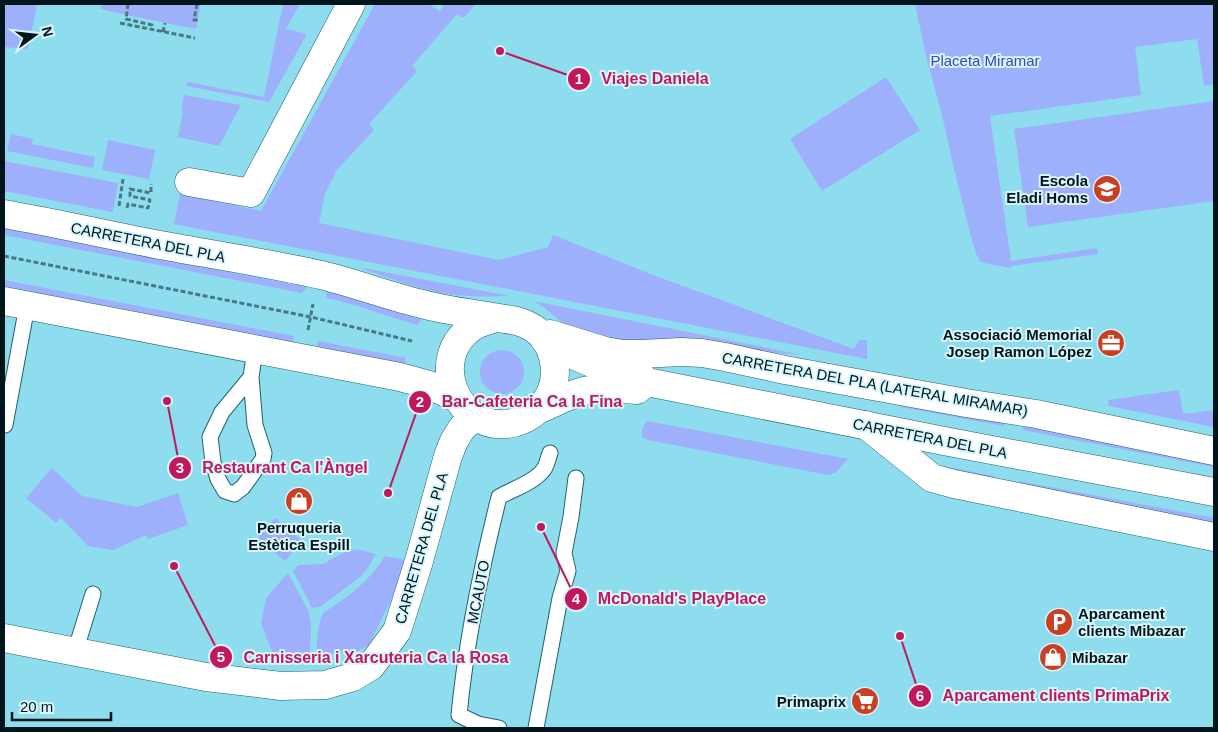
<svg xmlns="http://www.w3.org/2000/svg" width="1218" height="732" font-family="Helvetica,sans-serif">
<rect width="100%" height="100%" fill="#8dddef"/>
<path fill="#9eaffb" d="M4,4H37L28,49L4,47Z
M101,4H201L196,29L131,16L101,9Z
M283,4H300L286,29L307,34L269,102L186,86L188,82L264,97Z
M375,4H428L440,11L444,4H476L463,18L457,14L412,66L417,71L369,124L374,130L336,171L325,194L319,223L499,260L548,247L553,235L653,275L854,349L859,340H867V359L174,224L180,194L261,211Z
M915,4H1214V84L1204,86L1197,39L1135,47L1141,95L990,116L1011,261L1097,248L1098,254L1011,266V268L984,263L981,262L977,256L970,233L955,173L942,115L926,56Z
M886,77L920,130L822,191L790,139Z
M184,95L241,105L219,146L178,137L183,111H181Z
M1214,101V201L1028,227L1014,129Z
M11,134L33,139L32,144L95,157L93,168L7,151Z
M108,140L155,150L149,179L102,170Z
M4,161L118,183L113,212L4,191Z
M4,228L306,287V289L302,293L4,235Z
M358,267L510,296C483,297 454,297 428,290C404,284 381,275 358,267Z
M4,280L294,336L292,342L4,286Z
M327,291C359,297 389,312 421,319L418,325C387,317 358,304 326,298Z
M533,301L802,355L744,350L642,348L570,330L545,308Z
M318,341L406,358L404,364L317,347Z
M480 372a22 22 0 1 1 44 0a22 22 0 1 1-44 0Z
M1179,390L1183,414L1214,410V427L1109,406L1108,400Z
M900,403L1005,422L1004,426L901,407Z
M647,421L848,459L835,473L828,475L648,440L642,437C641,430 643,427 647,421Z
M1024,425L1214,462V467L1023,430Z
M943,466L994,476V480L942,468Z
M52,468L82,496L137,507L178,493L188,525L148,539L146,535L113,550L88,546L61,518L56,523L26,498Z
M1019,481L1214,518V523L1018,485Z
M275,518L302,541L285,561L258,538Z
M357,549L376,554L368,568L360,577L320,607L312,608L293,571L298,565L323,564L343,553Z
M385,556L410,561L369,645L358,651L316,655C317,642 317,625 323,613C350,595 367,584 385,556Z
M288,573L309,612L311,624L310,656L275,659L261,624L266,598Z"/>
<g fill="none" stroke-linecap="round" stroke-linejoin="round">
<g stroke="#22616d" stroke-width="17">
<path id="lane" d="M251,377L222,412L210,437L213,462L218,479L225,491L234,494L243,487L263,459L264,453L255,425L251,377L255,350
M5,425L27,306
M75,652L93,594
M499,728L478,724L459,715C466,642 481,569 499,497C513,489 535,482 544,469C547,465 548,458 550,453
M536,728L560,598L568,571L564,553L571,517L576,478"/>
</g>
<g stroke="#22616d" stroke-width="29">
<path id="street" d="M189,182L251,193L351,4
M550,334L605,351L623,354H641L681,352L702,353L725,357L785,370L966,403L1036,414L1214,451
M866,425L932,478L954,484L1003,494L1214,537
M4,638L206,677L281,686L325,685L353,677L371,666L397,631L419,561L448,456L454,441L462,428L475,416"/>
</g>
<g stroke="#22616d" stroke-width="29">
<path id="secondary" d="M4,214C56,223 108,235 160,245C214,255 268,263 321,275C354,283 386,295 418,303C443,310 468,313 493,317C508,320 519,319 533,328C553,341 560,370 551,392C544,407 530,419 513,423C457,435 425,357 474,326C481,322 489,320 497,318
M4,301L400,377L429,385L457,398
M544,339L573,355L592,363L637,373L647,382
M647,382L944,441L1214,492
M536,411C552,404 568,395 584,391C602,387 619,388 637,390L647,382"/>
</g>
<path stroke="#477985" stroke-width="3" stroke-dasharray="5 2.5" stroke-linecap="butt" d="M128,4L126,19L152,25V30
M197,4L194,20H198
M120,23L195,38
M163,32L165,23
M119,206L123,179
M127,208L128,204L148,208L150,200L130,196V189L151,193V184
M4,256L311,317L412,341
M308,330L313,304"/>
<use href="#lane" stroke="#fff" stroke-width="15"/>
<use href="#street" stroke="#fff" stroke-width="28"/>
<use href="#secondary" stroke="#fff" stroke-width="28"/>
</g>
<defs>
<g id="school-disc" transform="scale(1.4375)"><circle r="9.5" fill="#c93f21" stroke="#d8f6fd"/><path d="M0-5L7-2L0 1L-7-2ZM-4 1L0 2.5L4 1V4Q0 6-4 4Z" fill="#fff"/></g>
<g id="office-disc" transform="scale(1.4375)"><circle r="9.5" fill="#c93f21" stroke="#d8f6fd"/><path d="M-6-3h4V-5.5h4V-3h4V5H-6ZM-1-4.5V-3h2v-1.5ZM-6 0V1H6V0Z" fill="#fff"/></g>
<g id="shop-disc" transform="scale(1.4375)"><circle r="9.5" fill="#c93f21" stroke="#d8f6fd"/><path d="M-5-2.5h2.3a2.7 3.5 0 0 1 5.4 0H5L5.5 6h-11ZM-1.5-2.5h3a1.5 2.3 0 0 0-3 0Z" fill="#fff"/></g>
<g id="parking-disc" transform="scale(1.4375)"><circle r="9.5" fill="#c93f21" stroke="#d8f6fd"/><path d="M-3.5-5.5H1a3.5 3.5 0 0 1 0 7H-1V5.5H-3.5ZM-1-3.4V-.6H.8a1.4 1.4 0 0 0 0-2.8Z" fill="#fff"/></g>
<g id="supermarket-disc" transform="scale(1.4375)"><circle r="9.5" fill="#c93f21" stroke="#d8f6fd"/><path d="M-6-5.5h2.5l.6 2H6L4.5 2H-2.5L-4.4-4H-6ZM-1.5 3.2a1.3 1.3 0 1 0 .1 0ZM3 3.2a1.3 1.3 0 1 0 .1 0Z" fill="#fff"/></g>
</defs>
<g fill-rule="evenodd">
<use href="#school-disc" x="1107" y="189"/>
<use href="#office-disc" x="1111" y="343"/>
<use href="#shop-disc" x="299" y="501"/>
<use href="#parking-disc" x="1059" y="622"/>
<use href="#shop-disc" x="1053" y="657"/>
<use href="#supermarket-disc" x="865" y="701"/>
</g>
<g text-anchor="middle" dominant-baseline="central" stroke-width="4" stroke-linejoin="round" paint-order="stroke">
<g font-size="15" fill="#3d45b8" stroke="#d8f6fd">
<text x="985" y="60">Placeta Miramar</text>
</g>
<g font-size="15" font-weight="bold" fill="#00151a" stroke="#d8f6fd" text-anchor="end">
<text x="1088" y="180">Escola<tspan x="1088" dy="17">Eladi Homs</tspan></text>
<text x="1092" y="334">Associació Memorial<tspan x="1092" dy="17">Josep Ramon López</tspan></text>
<text x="299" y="527" text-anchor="middle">Perruqueria<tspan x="299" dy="17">Estètica Espill</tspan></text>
<text x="1078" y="613" text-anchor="start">Aparcament<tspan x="1078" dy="17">clients Mibazar</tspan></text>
<text x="1072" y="657" text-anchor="start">Mibazar</text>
<text x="846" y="701">Primaprix</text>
</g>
<g font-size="15" fill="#00151a" stroke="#d8f6fd">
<text transform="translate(148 242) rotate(11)">CARRETERA DEL PLA</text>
<text transform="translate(875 384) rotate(10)">CARRETERA DEL PLA (LATERAL MIRAMAR)</text>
<text transform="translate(930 438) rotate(11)">CARRETERA DEL PLA</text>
<text transform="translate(421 548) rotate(-74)">CARRETERA DEL PLA</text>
<text transform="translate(478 592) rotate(-79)">MCAUTO</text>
</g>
</g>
<path fill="none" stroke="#c2185b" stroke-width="2" d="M500 51L579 79M388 493L420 402M167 401L180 468M541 527L576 599M174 566L221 657M900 636L920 696"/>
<g fill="#c2185b" stroke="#d8f6fd" stroke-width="2">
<circle cx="500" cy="51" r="5"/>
<circle cx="388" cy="493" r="5"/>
<circle cx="167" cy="401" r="5"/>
<circle cx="541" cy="527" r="5"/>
<circle cx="174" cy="566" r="5"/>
<circle cx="900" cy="636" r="5"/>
<circle cx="579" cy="79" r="12"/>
<circle cx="420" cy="402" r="12"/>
<circle cx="180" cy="468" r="12"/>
<circle cx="576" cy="599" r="12"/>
<circle cx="221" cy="657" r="12"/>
<circle cx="920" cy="696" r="12"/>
</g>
<g font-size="15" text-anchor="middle" font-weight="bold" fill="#fff">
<text x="579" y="84">1</text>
<text x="420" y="407">2</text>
<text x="180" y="473">3</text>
<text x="576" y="604">4</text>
<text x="221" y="662">5</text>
<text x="920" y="701">6</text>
</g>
<g font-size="16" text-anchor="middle" font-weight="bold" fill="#c2185b" stroke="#d8f6fd" stroke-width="4" stroke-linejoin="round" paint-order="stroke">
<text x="655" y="84">Viajes Daniela</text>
<text x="532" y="407">Bar-Cafeteria Ca la Fina</text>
<text x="285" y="473">Restaurant Ca l'Àngel</text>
<text x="682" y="604">McDonald's PlayPlace</text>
<text x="376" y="663">Carnisseria i Xarcuteria Ca la Rosa</text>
<text x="1056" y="701">Aparcament clients PrimaPrix</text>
</g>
<rect width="1218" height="732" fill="none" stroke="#00151a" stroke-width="10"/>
<g transform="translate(35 35) rotate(75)" stroke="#d8f6fd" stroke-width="4" paint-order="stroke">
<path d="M0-4L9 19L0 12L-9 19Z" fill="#00151a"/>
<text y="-8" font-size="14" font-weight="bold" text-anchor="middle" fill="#00151a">N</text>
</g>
<path d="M12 712v8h99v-8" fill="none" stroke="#00151a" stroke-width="2.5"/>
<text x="20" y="712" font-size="15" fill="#00151a" stroke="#d8f6fd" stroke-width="4" paint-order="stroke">20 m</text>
</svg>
